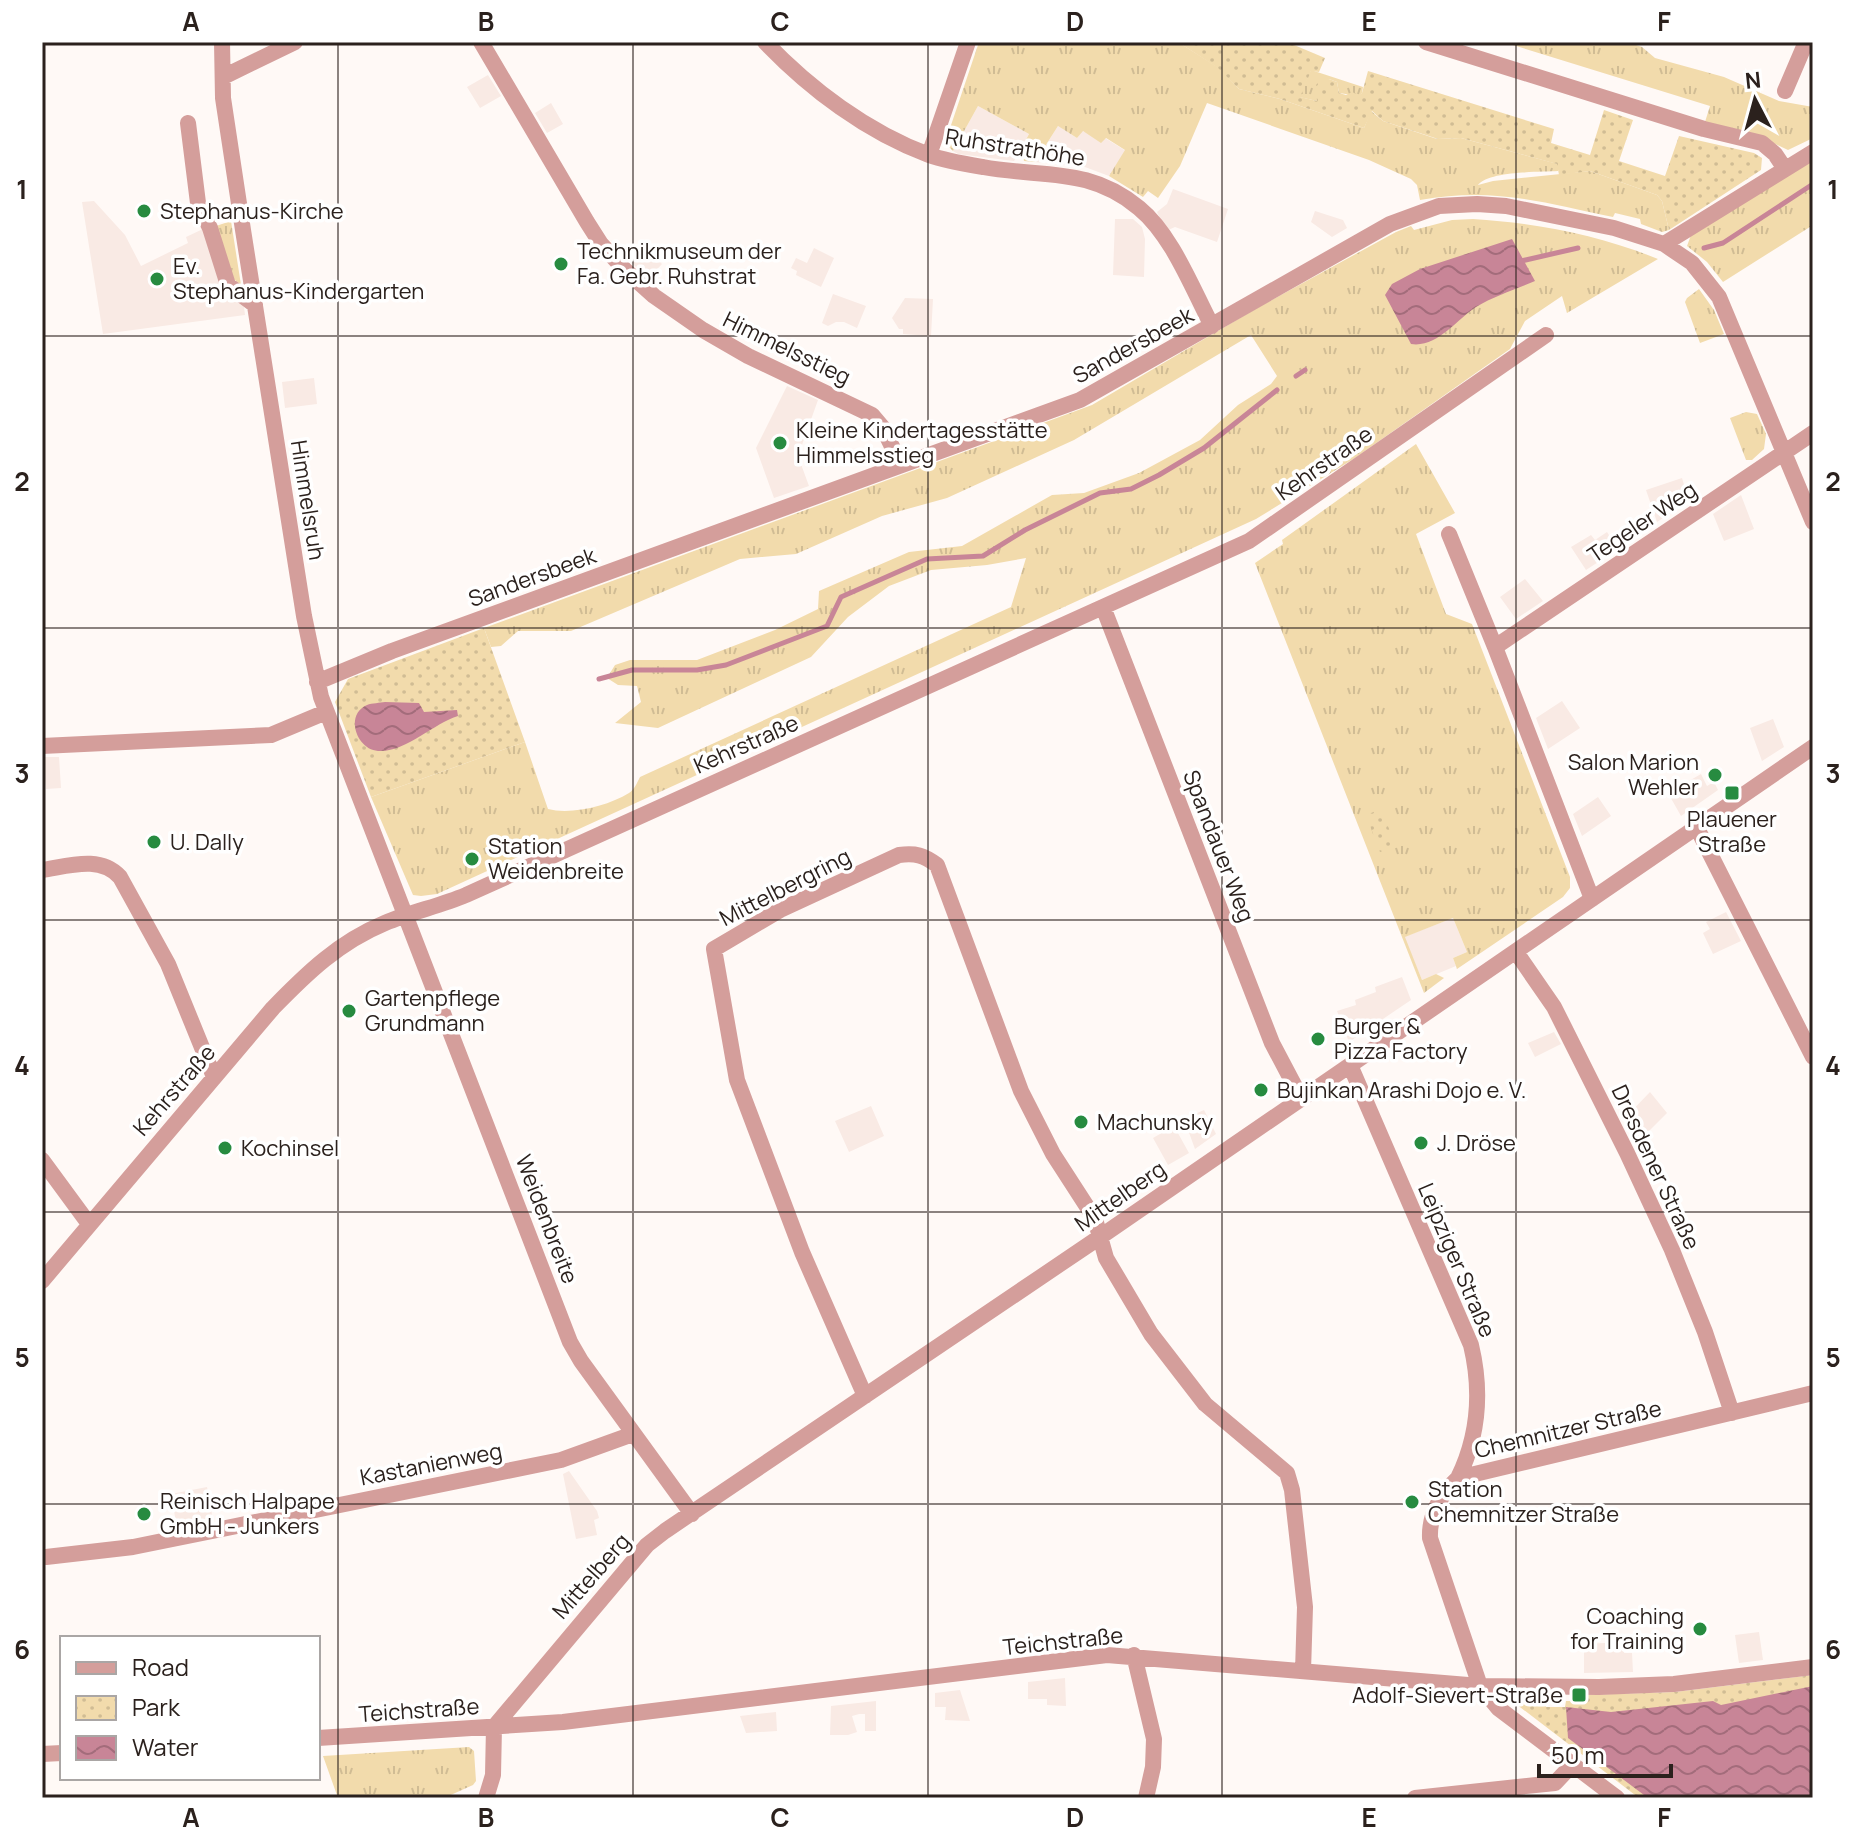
<svg xmlns="http://www.w3.org/2000/svg" width="1855" height="1840" font-family="Manrope,sans-serif">
<defs>
<pattern id="grass-tufts" width="24" height="20" patternUnits="userSpaceOnUse" patternTransform="scale(2)"><rect width="24" height="20" fill="#f2dbac"/><path d="M3 7l-1-3M5 7V3M7 7l1-3M15 17l-1-3M17 17v-4M19 17l1-3" fill="none" stroke="#d0bc94"/></pattern>
<pattern id="park-dots" width="8" height="8" patternUnits="userSpaceOnUse" patternTransform="scale(2)"><rect width="8" height="8" fill="#f2dbac"/><path d="M2 2h.1M6 6h.1" fill="none" stroke="#d0bc94" stroke-width="1.8" stroke-linecap="round"/></pattern>
<pattern id="water-waves" width="16" height="10" patternUnits="userSpaceOnUse" patternTransform="scale(2)"><rect width="16" height="10" fill="#c88597"/><path d="M0 5q4-4 8 0t8 0" fill="none" stroke="#a36c7b"/></pattern>
</defs>
<rect width="100%" height="100%" fill="#fff9f6"/>
<path fill="#f9eae4" d="M488,75L501,96L480,108L467,87Z
M551,103L563,124L547,133L535,113Z
M978,106L1029,134L1014,161L958,154L953,151Z
M1058,126L1077,138L1082,131L1105,138L1126,151L1109,176L1085,167L1035,162Z
M1173,189L1228,209L1217,242L1175,227L1166,231L1157,212L1167,204Z
M94,201L125,235L141,266L188,243L186,237L203,229L224,291L244,307L245,315L103,334L82,202Z
M1315,211L1343,220L1347,228L1332,237L1311,222Z
M1115,219H1133L1142,227L1145,239L1144,277L1113,275Z
M646,248L662,264L648,279L632,263Z
M814,248L834,258L821,287L796,275L797,271L791,268L796,258L807,263Z
M833,294L866,306L857,328L844,322H836L828,326L822,323Z
M905,298L933,299L931,336L903,334V329H899L892,318Z
M314,378L317,404L285,408L282,382Z
M787,386L818,400L798,456L809,486L774,498L756,448Z
M1682,478L1689,501L1657,522L1646,490Z
M1741,495L1754,529L1724,541L1713,514Z
M1607,532L1618,549L1586,570L1571,547L1591,535L1595,540Z
M1525,579L1543,601L1516,619L1500,597Z
M1562,701L1580,728L1548,749L1536,718Z
M1773,719L1784,747L1762,761L1750,728Z
M43,757H59L61,788L46,789Z
M1701,774L1707,786L1714,782L1718,790L1681,816L1668,793Z
M1598,797L1611,816L1582,836L1573,814Z
M1726,912L1741,941L1713,954L1703,933L1710,929L1706,922Z
M1453,918L1467,952L1453,958L1456,966L1422,980L1404,937Z
M1402,977L1411,1000L1349,1042L1337,1011L1356,1005L1355,1000L1376,992L1375,987Z
M1554,1032L1561,1044L1535,1057L1528,1043Z
M1650,1092L1667,1113L1636,1144L1624,1119Z
M871,1106L884,1136L849,1152L835,1121Z
M1204,1110L1216,1134L1195,1149L1184,1119Z
M1174,1126L1189,1153L1168,1165L1153,1138Z
M569,1471L597,1511L599,1518L594,1520L597,1535L576,1539L563,1474Z
M207,1487L213,1520L177,1528L171,1494Z
M1759,1632L1763,1660L1739,1663L1735,1635Z
M1624,1642V1653H1632L1633,1672L1584,1673V1644Z
M1065,1678L1066,1706L1047,1705V1699H1028V1682Z
M960,1690L970,1721L945,1720L946,1707H935V1693Z
M876,1701V1731H865V1714H859L852,1716L857,1732L848,1735H830L831,1706Z
M776,1712L777,1731L746,1733L740,1716Z"/>
<path fill="url(#grass-tufts)" d="M979,42H1178L1219,68L1239,89L1280,99L1364,128L1371,111L1383,121L1437,139L1461,138L1558,164V171C1539,172 1489,171 1478,185L1493,181L1590,171L1657,195L1662,201L1669,230L1662,232L1641,224L1640,219L1615,213L1613,217C1542,202 1493,187 1420,200L1417,185L1411,179L1369,160L1207,103L1180,166L1158,198L1148,191L1143,197L1109,176L1125,150L1106,138L1101,143L1083,131L1077,138L1058,126L1035,162L1024,161L1021,149L1029,134L978,106L953,151L945,143Z
M1503,42H1627L1642,47L1655,58L1724,77L1779,101L1813,107V138L1788,150L1752,133L1705,122L1710,106Z
M1311,70L1363,87L1362,93L1359,96L1339,93L1337,82L1329,79L1317,101L1299,97Z
M1813,159V225L1723,282L1707,262L1687,246L1691,235Z
M1473,219C1537,223 1599,235 1658,259L1567,313L1562,296L1525,321L1510,349L1355,458L1256,519L437,894L421,896L413,895L371,797L525,742L548,809C571,815 608,806 629,793C634,790 637,783 640,777L1011,607L1026,558L987,565L931,570L889,586L848,617L811,657L658,728L615,723L641,702L637,686L618,685L607,678L615,665L630,660H697L775,630L818,609L819,591L909,552L962,546L1052,495L1084,493L1139,473L1200,440L1238,405L1271,384L1277,376L1251,335L1074,440L947,498L882,516L796,554L740,559L571,631H518L501,646L491,647L484,628L1092,405L1257,308L1396,232L1411,226L1414,230L1452,220Z
M231,221L241,285L231,277L216,226Z
M1699,289L1714,310L1724,334L1700,343L1685,302L1687,298Z
M1746,412L1757,414L1766,434L1764,449L1752,460H1746L1730,418Z
M1416,444L1455,513L1416,534L1446,614L1472,624L1570,877V888L1563,897L1457,969L1453,958L1467,952L1453,918L1405,937L1422,980L1436,974L1444,978L1424,993L1255,563L1283,544L1282,540Z
M469,1747L474,1751L476,1781L473,1785L444,1798H338L323,1756Z"/>
<path fill="url(#park-dots)" d="M1178,42H1287L1325,58L1319,72L1311,71L1300,97L1317,101L1316,85L1320,81L1329,79L1337,82L1339,93L1346,95L1352,92L1359,95L1362,93L1368,71L1554,129L1551,143L1590,155L1604,110L1633,120L1619,161L1665,176L1679,136L1754,153L1762,158L1761,170L1669,230L1662,201L1657,195L1590,171L1559,175L1557,164L1461,138L1438,139L1383,121L1372,111L1364,128L1280,99L1239,89L1218,68Z
M484,628L525,742L371,797L335,702L348,679Z
M1381,809L1396,846L1380,852L1366,815Z
M1813,1675V1798H1639L1516,1704L1520,1700L1545,1701L1546,1707H1565L1566,1701H1583V1695L1675,1692Z"/>
<path fill="url(#water-waves)" d="M1512,239L1535,281C1516,289 1494,296 1476,307C1456,320 1437,348 1411,344L1385,295L1392,284L1420,269Z
M385,702L419,703L424,712L457,710L458,716C434,723 405,753 378,751C357,750 344,715 367,705C372,703 380,703 385,702Z
M1813,1686V1798H1648L1568,1738L1566,1707L1611,1712L1713,1701L1721,1705Z"/>
<g fill="none" stroke-linecap="round" stroke-linejoin="round">
<path stroke="#c88597" stroke-width="5" d="M1704,248L1723,243L1813,184
M1521,261L1578,248
M1296,376L1305,370
M599,679L632,670H697L726,665L827,626L841,597L927,559L983,556L1025,530L1100,493L1131,489L1159,475L1204,448L1277,390"/>
<path stroke="#d49e9b" stroke-width="16" d="M222,42L223,98L243,230L304,616L321,697L570,1342L581,1361L692,1514
M481,42L587,222L601,244L625,270L654,296L703,330L748,356L872,415L883,428L901,465
M765,42C810,89 867,132 929,155C946,161 965,164 983,167C1041,178 1089,166 1139,208C1172,235 1192,288 1212,326
M1426,42L1704,129L1762,143L1775,154L1785,169
M223,77L295,42
M1785,91L1806,42
M188,123L198,203L210,228L228,285L255,305
M929,155L968,42
M1664,244L1813,152
M1449,534L1495,647
M1103,607L1272,1043L1301,1098
M317,682L392,651L1080,400L1390,224L1439,206L1477,204L1506,206L1614,228L1664,244L1692,263L1719,297L1813,522
M42,746L271,735L326,712
M1697,828L1813,1057
M42,870C69,866 100,855 120,877L168,964L214,1077
M1592,899L1495,647L1813,433
M1516,952L1554,1007L1627,1153L1672,1250L1705,1332L1732,1413
M1350,1065L1471,1345C1482,1391 1479,1435 1458,1478
M42,1160L89,1224
M42,1281L273,1008C307,973 339,942 385,923C411,912 440,906 466,895L1249,541L1546,335
M865,1396L802,1252L737,1080L714,949L780,910L899,855C916,853 923,855 937,865L1021,1091L1053,1154L1095,1219L1106,1258L1151,1334L1205,1404L1287,1473L1292,1490L1305,1607L1303,1671
M46,1557L133,1547L561,1460L633,1434
M1134,1655L1154,1739L1153,1767L1146,1798
M494,1727L647,1545L665,1531L1100,1237L1813,747
M318,1738L563,1722L1107,1655L1480,1686L1599,1687L1674,1684L1813,1667
M42,1754L62,1753
M486,1798L493,1775L494,1727
M1415,1798L1555,1783L1572,1765
M1617,1798L1498,1708L1480,1686L1430,1538C1429,1513 1441,1494 1458,1478L1813,1393"/>
</g>
<path fill="none" stroke="#2b211d" stroke-width="2" stroke-opacity="0.55" d="M338,42V1798M633,42V1798M928,42V1798M1222,42V1798M1516,42V1798M42,336H1813M42,628H1813M42,920H1813M42,1212H1813M42,1504H1813"/>
<g fill="#278b40" stroke="#fff" stroke-width="3">
<circle cx="144" cy="211" r="8"/>
<circle cx="561" cy="264" r="8"/>
<circle cx="157" cy="279" r="8"/>
<circle cx="780" cy="443" r="8"/>
<circle cx="1715" cy="775" r="8"/>
<rect x="1724" y="785" width="16" height="16" rx="4"/>
<circle cx="154" cy="842" r="8"/>
<circle cx="472" cy="859" r="8"/>
<circle cx="349" cy="1011" r="8"/>
<circle cx="1318" cy="1039" r="8"/>
<circle cx="1261" cy="1090" r="8"/>
<circle cx="1081" cy="1122" r="8"/>
<circle cx="1421" cy="1143" r="8"/>
<circle cx="225" cy="1148" r="8"/>
<circle cx="1412" cy="1502" r="8"/>
<circle cx="144" cy="1514" r="8"/>
<circle cx="1700" cy="1629" r="8"/>
<rect x="1571" y="1687" width="16" height="16" rx="4"/>
</g>
<g text-anchor="middle" dominant-baseline="central" stroke-width="7" stroke-linejoin="round" paint-order="stroke">
<g font-size="22" fill="#2b211d" stroke="#fff">
<text transform="translate(1015 147) rotate(9)">Ruhstrathöhe</text>
<text transform="translate(1133 345) rotate(-29)">Sandersbeek</text>
<text transform="translate(787 348) rotate(26)">Himmelsstieg</text>
<text transform="translate(1324 463) rotate(-35)">Kehrstraße</text>
<text transform="translate(308 500) rotate(81)">Himmelsruh</text>
<text transform="translate(1642 522) rotate(-34)">Tegeler Weg</text>
<text transform="translate(532 577) rotate(-20)">Sandersbeek</text>
<text transform="translate(746 744) rotate(-24)">Kehrstraße</text>
<text transform="translate(1219 846) rotate(69)">Spandauer Weg</text>
<text transform="translate(785 887) rotate(-27)">Mittelbergring</text>
<text transform="translate(174 1090) rotate(-49)">Kehrstraße</text>
<text transform="translate(1656 1167) rotate(65)">Dresdener Straße</text>
<text transform="translate(1120 1196) rotate(-35)">Mittelberg</text>
<text transform="translate(547 1219) rotate(69)">Weidenbreite</text>
<text transform="translate(1457 1260) rotate(67)">Leipziger Straße</text>
<text transform="translate(1568 1429) rotate(-13)">Chemnitzer Straße</text>
<text transform="translate(431 1464) rotate(-11)">Kastanienweg</text>
<text transform="translate(591 1576) rotate(-49)">Mittelberg</text>
<text transform="translate(1063 1641) rotate(-6)">Teichstraße</text>
<text transform="translate(419 1710) rotate(-4)">Teichstraße</text>
</g>
<g font-size="22" fill="#2b211d" stroke="#fff" text-anchor="start">
<text x="160" y="211">Stephanus-Kirche</text>
<text x="577" y="251">Technikmuseum der<tspan x="577" dy="25">Fa. Gebr. Ruhstrat</tspan></text>
<text x="173" y="266">Ev.<tspan x="173" dy="25">Stephanus-Kindergarten</tspan></text>
<text x="796" y="430">Kleine Kindertagesstätte<tspan x="796" dy="25">Himmelsstieg</tspan></text>
<text x="1699" y="762" text-anchor="end">Salon Marion<tspan x="1699" dy="25">Wehler</tspan></text>
<text x="1732" y="819" text-anchor="middle">Plauener<tspan x="1732" dy="25">Straße</tspan></text>
<text x="170" y="842">U. Dally</text>
<text x="488" y="846">Station<tspan x="488" dy="25">Weidenbreite</tspan></text>
<text x="365" y="998">Gartenpflege<tspan x="365" dy="25">Grundmann</tspan></text>
<text x="1334" y="1026">Burger &amp;<tspan x="1334" dy="25">Pizza Factory</tspan></text>
<text x="1277" y="1090">Bujinkan Arashi Dojo e. V.</text>
<text x="1097" y="1122">Machunsky</text>
<text x="1437" y="1143">J. Dröse</text>
<text x="241" y="1148">Kochinsel</text>
<text x="1428" y="1489">Station<tspan x="1428" dy="25">Chemnitzer Straße</tspan></text>
<text x="160" y="1501">Reinisch Halpape<tspan x="160" dy="25">GmbH - Junkers</tspan></text>
<text x="1684" y="1616" text-anchor="end">Coaching<tspan x="1684" dy="25">for Training</tspan></text>
<text x="1563" y="1695" text-anchor="end">Adolf-Sievert-Straße</text>
</g>
</g>
<rect width="1855" height="1840" fill="none" stroke="#ffffff" stroke-width="88"/>
<rect x="60" y="1636" width="260" height="144" fill="#ffffff" stroke="#aaa6a5" stroke-width="2"/>
<rect x="76" y="1662" width="40" height="12" fill="#d49e9b" stroke="#aaa6a5" stroke-width="2"/>
<text x="132" y="1676" font-size="24" fill="#2b211d">Road</text>
<rect x="76" y="1696" width="40" height="24" fill="url(#park-dots)" stroke="#aaa6a5" stroke-width="2"/>
<text x="132" y="1716" font-size="24" fill="#2b211d">Park</text>
<rect x="76" y="1736" width="40" height="24" fill="url(#water-waves)" stroke="#aaa6a5" stroke-width="2"/>
<text x="132" y="1756" font-size="24" fill="#2b211d">Water</text>
<g transform="translate(1755 100) rotate(354)" stroke="#ffffff" stroke-width="6" paint-order="stroke">
<path d="M0-6L14 30L0 20L-14 30Z" fill="#2b211d"/>
<text y="-12" font-size="22" font-weight="bold" text-anchor="middle" fill="#2b211d">N</text>
</g>
<path d="M1539 1764v12h132v-12" fill="none" stroke="#2b211d" stroke-width="4"/>
<text x="1551" y="1764" font-size="24" fill="#2b211d" stroke="#ffffff" stroke-width="6" paint-order="stroke">50 m</text>
<rect x="44" y="44" width="1767" height="1752" fill="none" stroke="#2b211d" stroke-width="3"/>
<g font-size="26" text-anchor="middle" font-weight="bold" fill="#2b211d">
<text x="191" y="31">A</text>
<text x="486" y="31">B</text>
<text x="780" y="31">C</text>
<text x="1075" y="31">D</text>
<text x="1369" y="31">E</text>
<text x="1664" y="31">F</text>
<text x="22" y="199">1</text>
<text x="1833" y="199">1</text>
<text x="22" y="491">2</text>
<text x="1833" y="491">2</text>
<text x="22" y="783">3</text>
<text x="1833" y="783">3</text>
<text x="22" y="1075">4</text>
<text x="1833" y="1075">4</text>
<text x="22" y="1367">5</text>
<text x="1833" y="1367">5</text>
<text x="22" y="1659">6</text>
<text x="1833" y="1659">6</text>
<text x="191" y="1827">A</text>
<text x="486" y="1827">B</text>
<text x="780" y="1827">C</text>
<text x="1075" y="1827">D</text>
<text x="1369" y="1827">E</text>
<text x="1664" y="1827">F</text>
</g>
</svg>
